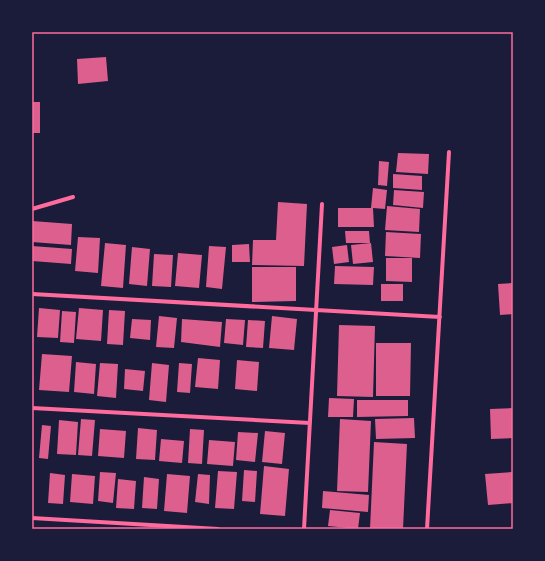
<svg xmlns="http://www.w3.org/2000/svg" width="545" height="561" font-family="Lora,serif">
<rect width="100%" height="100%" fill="#1b1b3a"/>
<path fill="#dd5f8e" d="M106,57L108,81L78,84L77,59Z
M32,102H40V133H32Z
M398,153L429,154L428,174L396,172Z
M379,161L389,162L387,186L378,185Z
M393,174L422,176V190L393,188Z
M373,188L387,190L385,209L373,208L374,227H338V208H371Z
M394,190L424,192L423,208L393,205Z
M278,202L307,204L304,266L252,265L253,240H276Z
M387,206L420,209L419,232L385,230Z
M32,221L72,224L71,245L32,242Z
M345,231H369L370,243H346Z
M386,232L421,234L420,258L385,256Z
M78,237L100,238L98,273L75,271Z
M105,243L126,245L123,288L101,286Z
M371,243L373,262L353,264L351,245Z
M249,244L250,262H232V245Z
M347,245L349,262L334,264L332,247Z
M32,246L72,249L71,264L32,261Z
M209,246L226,247L222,289L206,287Z
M132,247L150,249L147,286L129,284Z
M178,253L202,255L199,288L175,286Z
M154,254L173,255L171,287L152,286Z
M386,258H412V282L386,281Z
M335,266L374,267L373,285L334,284Z
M252,267H296V301L252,302Z
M513,283V314L500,315L498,284Z
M381,284H403V301H381Z
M39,308L60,310L58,338L37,337Z
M79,308L103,310L101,341L76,339Z
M109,310L125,311L123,345L107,344Z
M62,311L76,312L74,343L60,342Z
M159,316L177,318L174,348L156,347Z
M272,316L297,319L294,350L269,348Z
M132,319L151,320L150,340L130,338Z
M182,319L222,322L220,347L181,342Z
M226,319L245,320L243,345L224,343Z
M248,320L265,321L263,348L246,347Z
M339,325L375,326L373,397L337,396Z
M376,343H411L410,396H376Z
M42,354L72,356L69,392L39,390Z
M198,358L220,360L218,389L195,387Z
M237,360L259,362L257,391L235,389Z
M76,362L96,364L94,394L74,392Z
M100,363L118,364L116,398L97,396Z
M152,363L169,365L166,402L149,400Z
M179,363L192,364L190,393L177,392Z
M125,369L145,371L143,391L124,389Z
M329,398L354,399L353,417H328Z
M357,400H408V416L357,417Z
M513,408V438L491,439L490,409Z
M414,418L415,438L376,439L375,419Z
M81,419L95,420L92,456L78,455Z
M340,419L371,421L368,492L337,491Z
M59,420L78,422L76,455L57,454Z
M42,425L51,426L48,459L39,458Z
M138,428L157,430L155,460L136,459Z
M100,429L126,431L124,458L98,456Z
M190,429L204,430L202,464L188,463Z
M265,431L285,433L282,464L262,462Z
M238,432L258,433L255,462L236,460Z
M161,439L184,441L182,463L159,461Z
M209,440L235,442L233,466L207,464Z
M374,442L407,444L403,529H370Z
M264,466L289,469L285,516L260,514Z
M244,470L257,471L255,502L242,501Z
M218,471L237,472L234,509L215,508Z
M100,472L116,473L113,503L98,501Z
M512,472L513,503L488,505L485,474Z
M50,473L65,475L63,504L48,503Z
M72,474L95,476L93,504L70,502Z
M167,474L190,476L187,513L164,511Z
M198,474L210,475L209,504L195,502Z
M144,477L159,479L157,509L142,508Z
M118,479L136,481L134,509L116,508Z
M323,491L369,495L368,512L322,508Z
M330,510L360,513L358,529L328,526Z"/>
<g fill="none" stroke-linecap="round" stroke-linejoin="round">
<path stroke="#ff6b9d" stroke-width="4" d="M32,209L73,197
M32,294L440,317
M32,408L310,423
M32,518L218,529
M304,529L322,204
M427,529L449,152"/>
</g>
<rect width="545" height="561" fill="none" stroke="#1b1b3a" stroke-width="66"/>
<rect x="33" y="33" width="479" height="495" fill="none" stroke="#ff6b9d" stroke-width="1.5"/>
</svg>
